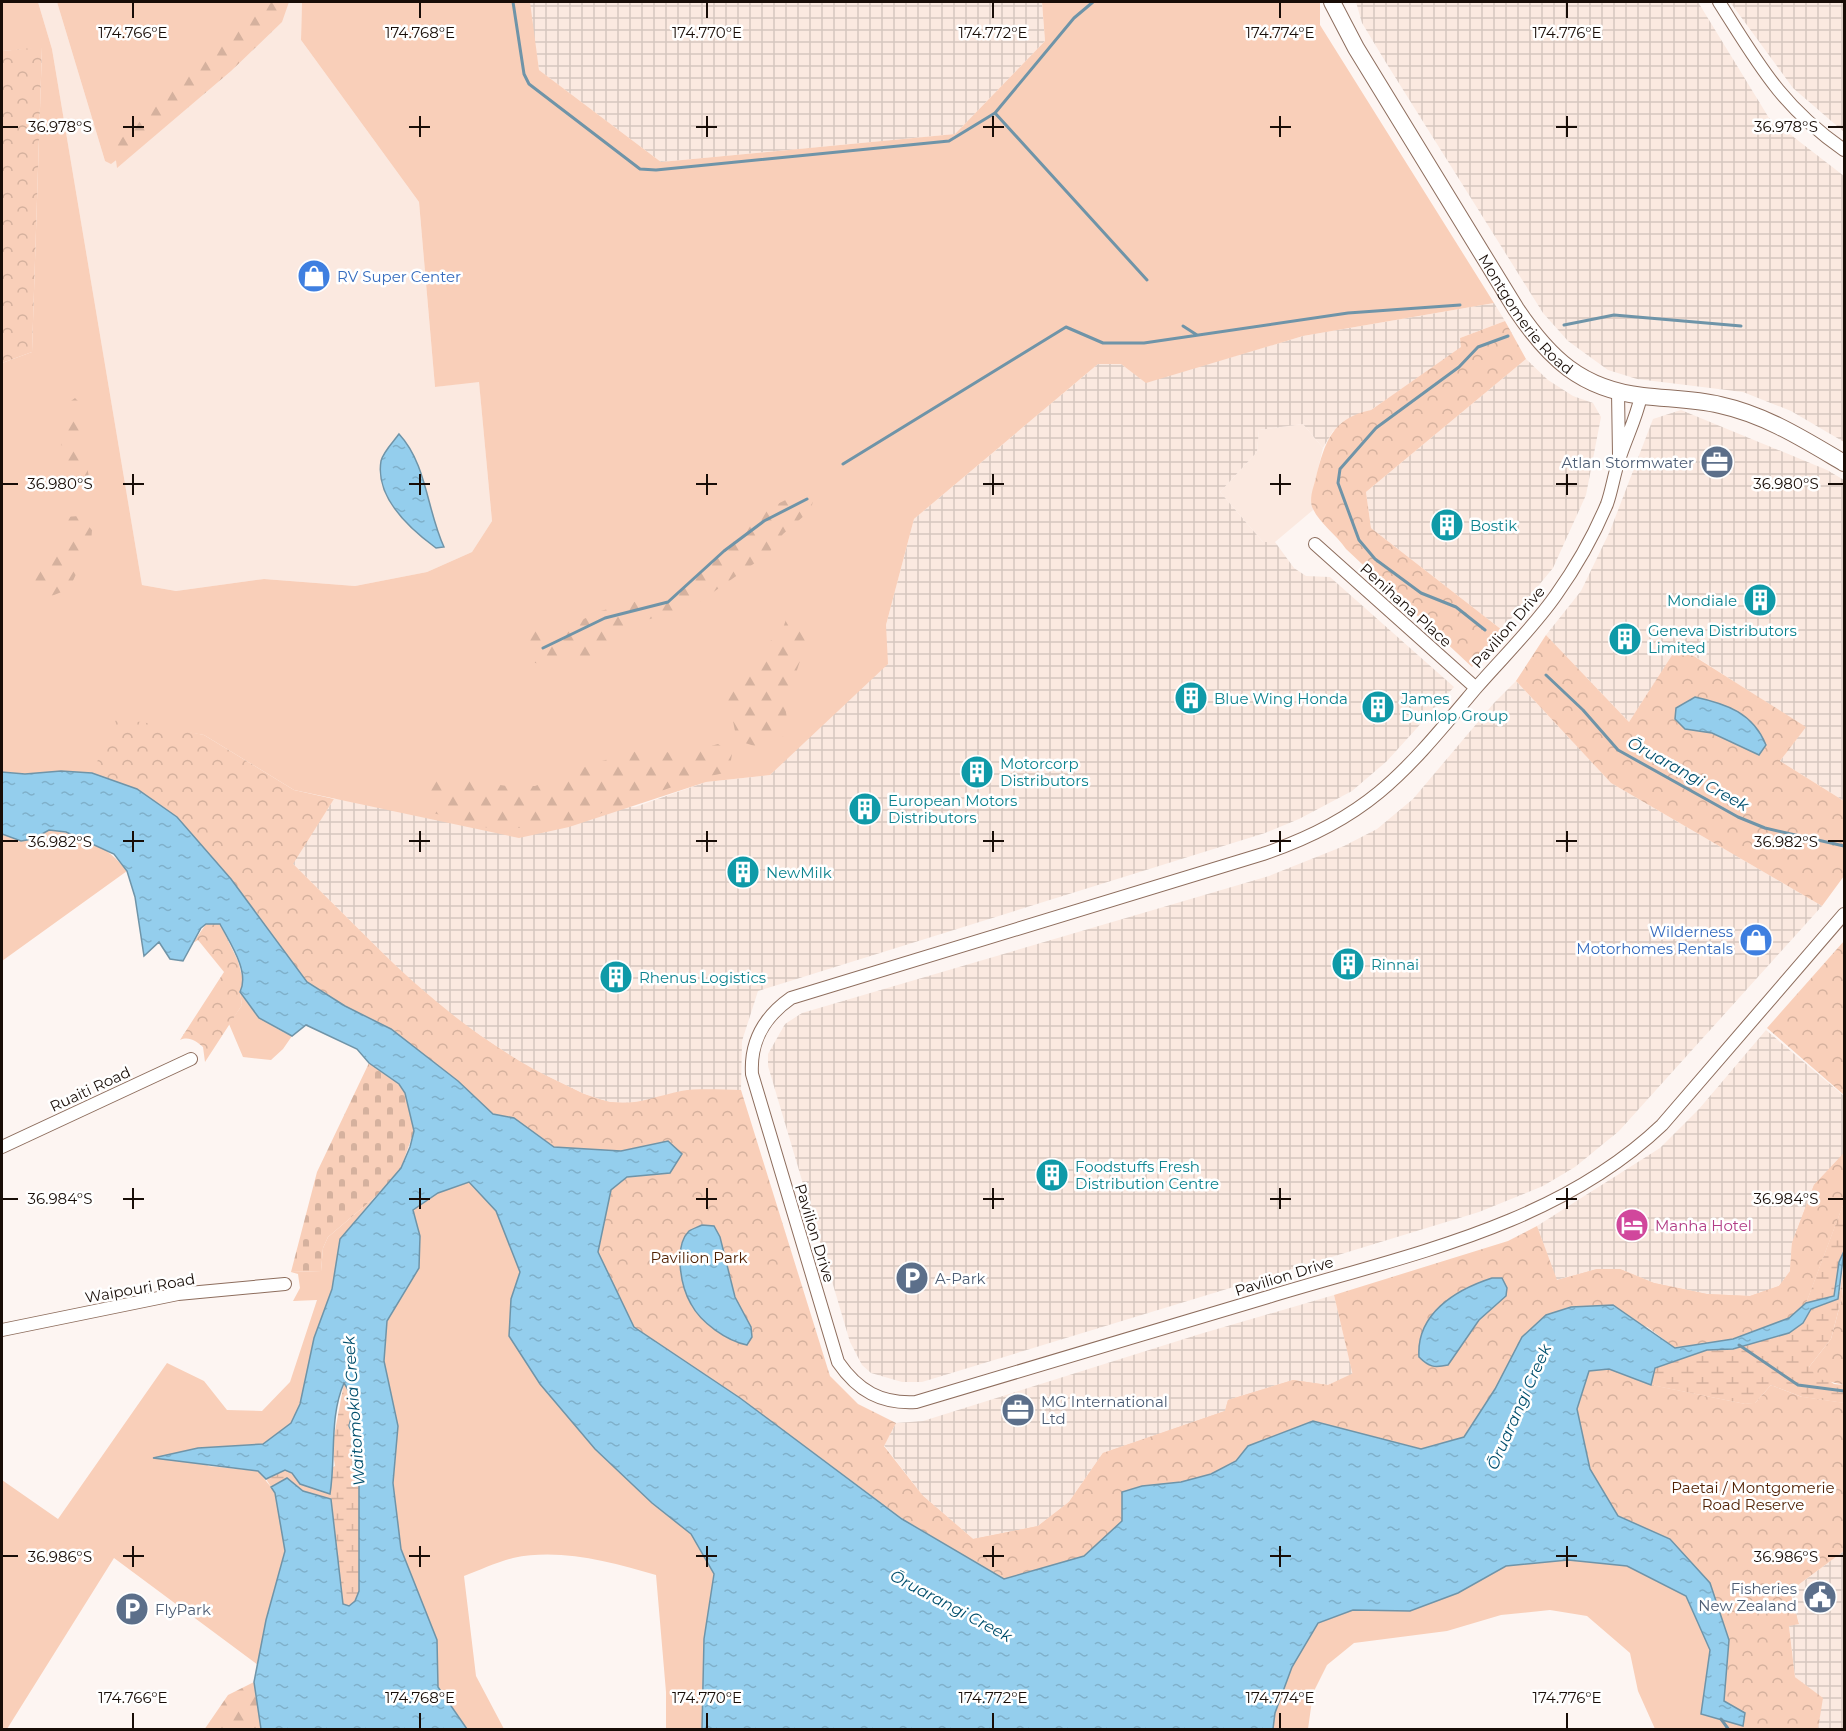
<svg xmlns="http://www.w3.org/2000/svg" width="1846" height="1731" font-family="Montserrat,sans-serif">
<defs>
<pattern id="industrial-grid" width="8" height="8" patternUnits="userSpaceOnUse" patternTransform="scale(1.5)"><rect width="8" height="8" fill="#fbe9e0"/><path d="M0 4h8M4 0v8" fill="none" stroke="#d6c7bf"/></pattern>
<pattern id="forest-firs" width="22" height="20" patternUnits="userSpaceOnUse" patternTransform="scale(1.5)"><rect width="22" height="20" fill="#f9cfb9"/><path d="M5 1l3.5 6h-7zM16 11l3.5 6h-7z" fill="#d5b19e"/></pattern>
<pattern id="wetland-marsh" width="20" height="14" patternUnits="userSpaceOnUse" patternTransform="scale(1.5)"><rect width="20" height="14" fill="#f9cfb9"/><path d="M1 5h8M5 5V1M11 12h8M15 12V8" fill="none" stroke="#d5b19e"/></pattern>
<pattern id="cemetery-stones" width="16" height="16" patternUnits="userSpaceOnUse" patternTransform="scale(1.5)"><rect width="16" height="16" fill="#f9cfb9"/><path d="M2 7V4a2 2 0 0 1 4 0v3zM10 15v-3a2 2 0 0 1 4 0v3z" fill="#d5b19e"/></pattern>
<pattern id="park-crowns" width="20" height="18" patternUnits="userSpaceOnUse" patternTransform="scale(1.5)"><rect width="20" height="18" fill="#f9cfb9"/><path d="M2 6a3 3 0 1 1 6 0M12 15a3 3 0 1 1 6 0" fill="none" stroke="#d5b19e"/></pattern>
<pattern id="water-ripples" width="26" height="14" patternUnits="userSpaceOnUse" patternTransform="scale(1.5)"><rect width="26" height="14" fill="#94ceed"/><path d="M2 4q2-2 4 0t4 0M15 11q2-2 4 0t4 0" fill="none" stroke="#7fb0ca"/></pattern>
</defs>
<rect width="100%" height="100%" fill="#fdf5f2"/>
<path fill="#fbe9e0" d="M38,2H57L105,161L283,2H302L301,40L419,202L435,387L479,381L492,521L472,552L427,572L355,586L264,579L176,591L142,585L52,49Z
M1303,424L1323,448L1311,499L1313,510L1275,542H1263L1220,492L1257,452L1259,430Z"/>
<path fill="url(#industrial-grid)" d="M528,2H1042L1045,41L955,134L661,162L539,70Z
M1356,2H1698L1769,118L1844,176V442L1791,411L1743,392L1637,379L1608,370L1568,341L1543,313L1385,61L1362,23Z
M1730,2H1844V132L1793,88Z
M1494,303L1505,321L1460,338L1462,347L1371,410L1333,431L1323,448L1303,424L1259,430L1257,452L1220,492L1263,542H1275L1294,568L1306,576L1330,577L1454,687L1387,761L1352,791L1299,819L1265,833L758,991L742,1041L741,1090L682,1091L637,1103L609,1102L584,1094L526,1066L463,1024L410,980L292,863L334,799L635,807L706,782L770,775L886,642V625L914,519L1098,364H1121L1146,382L1303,336Z
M1526,359L1548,380L1573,396L1593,403L1601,417L1586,495L1553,568L1502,630L1371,528L1366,492Z
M1681,410L1827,470L1844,480V801L1780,761L1805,727L1679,646L1629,722L1546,635L1581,591L1610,531L1653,419Z
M1516,681L1611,783L1822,906L1619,1131L1575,1167L1543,1186L1479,1212L922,1382H902L871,1373L862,1365L850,1342L768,1066V1054L785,1024L802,1013L1269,876L1344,846L1377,829L1413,799L1494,703Z
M1766,1030L1844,1096V1153L1792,1243L1790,1271L1780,1286L1750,1296L1707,1294L1654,1283L1620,1269H1597L1556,1280L1537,1226L1660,1148L1699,1109Z
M1334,1295L1353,1375L1328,1385L1293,1380L1228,1400L1226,1411L1103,1453L1069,1502L1038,1526L973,1539L923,1496L884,1445L896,1423L923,1421L1200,1334Z
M1844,1551V1729H1818L1822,1698L1795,1677L1789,1625L1799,1623L1790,1591Z"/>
<path fill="#f9cfb9" d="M2,2H38L52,49L142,585L176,591L264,579L355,586L427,572L472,552L492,521L479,382L435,387L419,202L301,40L302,2H530L539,70L661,162L955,134L1045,41L1042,2H1320V25L1494,303L1303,336L1146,383L1121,364H1098L914,519L886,625L888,664L770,775L706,782L569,827L519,838L294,790L204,735L120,721L292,863L410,980L463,1024L526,1066L584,1094L609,1102L637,1103L750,1286L923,1496L973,1539L1038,1526L1069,1502L1103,1453L1225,1411L1228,1400L1293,1380L1328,1385L1543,1284L1597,1269H1620L1654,1283L1707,1294L1750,1296L1779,1286L1790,1271L1792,1243L1814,1185L1844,1153V1202L1806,1303L1644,1327L1004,1579L554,1147L61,771L25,774L2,772V363L32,352L42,48L2,51Z
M57,2H283L144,139L111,164L105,161Z
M49,830C80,833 108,846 127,871L2,961V834L33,839Z
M240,992C253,1013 270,1027 292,1036L283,1049L271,1060L243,1057L229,1024L242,1005Z
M469,1182L496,1211L520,1272L511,1299L509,1336L540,1384L595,1449L652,1503L691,1534L714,1574L704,1639L702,1729H666V1692L656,1575C610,1562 561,1548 513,1558C497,1562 480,1570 464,1576L476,1676L504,1729H467L438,1687L437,1640L401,1549L393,1483L398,1426L384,1361L387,1321L419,1268L420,1236L413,1210L438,1193Z
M374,1198L340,1239L332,1289L314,1338L300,1404L291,1423L263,1444L198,1448L208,1466L258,1471L275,1492L285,1551L266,1620L258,1665L114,1558L7,1729H2V1480L58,1519L167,1363L204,1381L227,1410L262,1411L290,1382L317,1300L293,1301L300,1288L298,1274L291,1272L321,1271L323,1248L328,1237Z
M1609,1369L1651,1385L1745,1404L1802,1397L1844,1403L1705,1425L1784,1729H1655L1638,1691L1630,1653L1587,1616L1550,1610L1501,1615L1447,1631L1354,1643L1327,1665L1313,1693L1308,1729L1273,1730L1275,1713L1292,1667L1318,1623L1353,1610L1410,1611L1458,1593L1506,1566L1568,1560L1627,1566L1686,1596L1710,1650L1701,1714L1729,1640Z"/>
<path fill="url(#forest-firs)" d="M255,2H289L282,22L231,71L117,168L114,145L179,85Z
M75,398L84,407L81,434L93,499L62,453L61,437L67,404Z
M806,490L814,496L812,505L805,515L783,534L769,553L695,605L640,622L606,650L587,658L567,657L552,665L535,663L530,660L527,652L529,637L535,631L565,629L597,612L663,594L705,561L761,512Z
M79,516L92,530L91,543L69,589L49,597L34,579L69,535L65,517Z
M792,611L804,615L806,634L804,649L785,706L788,725L784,736L761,748L745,743L735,731L731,711L725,703L724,692L731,677L757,659L761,649L782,631L788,614Z
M718,744L732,754L729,772L691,780L580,821L540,828H488L433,813L414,779L439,776L507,786H535L595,763L654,746L676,756Z
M254,1682L261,1729L204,1730L228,1695Z"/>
<path fill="url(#wetland-marsh)" d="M1844,1202V1251L1839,1263L1836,1291L1834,1296L1806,1303Z
M1844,1261L1842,1297L1831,1339L1809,1367L1834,1384L1844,1385V1403L1802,1397L1771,1385L1755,1403L1745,1404L1651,1385L1655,1368L1707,1350L1733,1349L1789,1333L1803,1323L1811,1309L1840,1292Z
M344,1383C353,1399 354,1408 349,1426L359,1448V1591L355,1601L349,1607L343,1604L331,1499L303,1491L287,1478L271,1487L266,1479L285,1470L292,1473L300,1484L335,1466L332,1447Z"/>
<path fill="url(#cemetery-stones)" d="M369,1063L399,1084L405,1093L414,1131L401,1168L374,1198L328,1237L323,1248L321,1271L291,1272L317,1172Z"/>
<path fill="url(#park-crowns)" d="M42,47L32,352L2,363V51Z
M1505,321L1526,359L1366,492L1371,528L1502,630L1472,667L1346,549C1337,535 1320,524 1313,509C1308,499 1314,487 1316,477C1325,442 1332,418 1371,410L1461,347L1460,338Z
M1546,635L1629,722L1678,646L1806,727L1780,761L1844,801V876L1822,906L1611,783L1516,681Z
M116,720L142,722L204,735L294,790L334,799L293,864C374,945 453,1032 559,1082C575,1090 592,1099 610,1102C636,1106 656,1096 681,1091C700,1088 721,1090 741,1090L830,1376L858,1404L896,1423L884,1446L923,1496L973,1539L1038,1526L1069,1502L1103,1453L1225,1411L1228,1400L1293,1380L1328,1385L1353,1376L1334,1295L1508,1241L1537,1226L1557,1280L1597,1269H1620L1654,1283L1707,1294L1750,1296L1779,1286L1790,1272L1792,1243L1814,1185L1844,1153V1202L1806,1303L1789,1318L1733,1339L1675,1348L1629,1313L1590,1306L1571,1307L1546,1315L1522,1337L1495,1389L1465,1437L1422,1449L1313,1421L1248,1446L1236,1461L1211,1474L1181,1482L1142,1486L1122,1521L1084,1556L1004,1579L903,1519L740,1398L634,1327L598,1252L611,1190L627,1177L670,1173L668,1141L621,1151L554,1147L514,1118L493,1114L458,1081L391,1029L345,1006L307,982L231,879L92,773Z
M206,924H220L238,961L244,984L240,992L242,1005L205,1062L203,1047C196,1041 189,1036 180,1040L224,972L198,940L193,943Z
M1844,941V1095L1767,1028Z
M1844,1275V1385L1819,1379L1809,1367L1831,1339L1842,1297Z
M1609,1369L1651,1385L1744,1404L1755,1403L1771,1385L1802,1397L1844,1403V1551L1790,1591L1799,1624L1789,1626L1795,1677L1823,1698L1818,1729H1753L1743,1726L1745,1713L1724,1701L1729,1640L1670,1539L1618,1516L1590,1469L1577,1409L1589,1371Z"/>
<path fill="url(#water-ripples)" stroke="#6f94a8" stroke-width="1.5" d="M399,434C427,464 427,511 444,547L436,548C410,529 375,497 381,461C383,452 394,441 399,434Z
M1695,697C1727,704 1753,713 1766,745L1759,755L1712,733L1685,729L1675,719L1676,708Z
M61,771L92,773L137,789L177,817L231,879L307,982L345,1006L391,1029L458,1081L493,1114L514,1118L554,1147L621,1151L668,1141L682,1154L670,1173L627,1177L611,1190L598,1252L634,1327L740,1398L902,1519L1004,1579L1084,1556L1122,1521V1492L1142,1486L1181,1482L1211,1474L1236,1461L1248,1446L1313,1421L1421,1449L1464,1437L1495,1389L1522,1337L1546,1315L1571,1307L1613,1305L1675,1348L1733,1339L1789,1318L1806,1303L1834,1296L1839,1262L1844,1251L1838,1299L1811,1309L1803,1323L1789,1333L1733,1349L1707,1350L1655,1368L1651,1385L1609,1369L1589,1371L1577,1409L1590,1469L1618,1516L1670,1539L1710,1583L1729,1640L1724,1701L1745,1713L1743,1726L1701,1714L1710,1650L1686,1596L1627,1566L1568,1560L1506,1566L1458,1593L1410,1611L1353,1610L1318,1623L1292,1667L1275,1713L1273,1729H702L704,1639L714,1574L691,1534L652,1503L595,1449L540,1384L509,1336L511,1299L520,1272L496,1211L469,1182L438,1193L413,1210L420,1236L419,1268L387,1321L384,1361L398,1426L393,1483L401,1549L437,1640L438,1687L467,1729H261L254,1682L266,1620L285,1551L275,1493L271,1487L287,1478L303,1491L331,1499L343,1604L349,1606L355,1601L359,1591V1448L349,1426C354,1408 354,1398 344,1383C329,1417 336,1458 330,1494L300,1484L292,1473L285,1470L266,1479L258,1471L153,1458L198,1448L263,1444L291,1423L300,1404L314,1338L332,1289L340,1239L401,1168L410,1147L414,1131L405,1093L399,1084L369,1063L357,1049L306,1025L292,1036L259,1018L240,992C250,972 230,943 220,924H206L201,928L183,961L170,959L159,942L144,956L135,897L127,871L114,854L66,832L49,830L33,839L21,841L2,834V772L25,774Z
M702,1225L714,1226L720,1237L735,1297L751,1327L752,1337L747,1345C727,1341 701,1323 691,1304C681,1287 673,1247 689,1231C692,1229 698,1227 702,1225Z
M1492,1278H1502L1507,1288L1506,1296L1479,1320L1448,1365C1434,1368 1429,1367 1419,1357C1416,1314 1455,1290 1492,1278Z"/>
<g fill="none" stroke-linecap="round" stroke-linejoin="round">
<path stroke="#6f94a8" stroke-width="3" d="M513,2L524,74L529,84L640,169L656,170L949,141L995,113L1074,18L1093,2
M995,113L1147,280
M1564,325L1614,315L1741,326
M1183,326L1197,335
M843,464L1066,327L1103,343H1144L1348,313L1460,305
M1485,630L1456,607L1421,593L1375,559L1359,540L1338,483L1340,469L1376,428L1459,367L1478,347L1508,336
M543,648L605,618L668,602L724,551L764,521L807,499
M1546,675L1583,710L1618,750L1738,817L1765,828L1844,846
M1739,1345L1798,1385L1844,1391
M1721,1719L1729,1730"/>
<g stroke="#8d6d5d" stroke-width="14">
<path id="street" d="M1719,2C1759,65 1781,106 1844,150
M1618,392L1619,455
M1641,396C1636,419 1626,438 1619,460C1614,474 1612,490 1607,504C1594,535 1576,567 1556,595C1533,628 1503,657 1476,688C1406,771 1370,818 1263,854L791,998C764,1017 750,1041 752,1074L838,1362C858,1391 881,1404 916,1402C1034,1367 1151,1332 1268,1297C1405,1255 1555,1227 1662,1125L1844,914
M1315,544L1476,688
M2,1147L191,1059
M2,1330L178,1294L285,1284"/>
</g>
<g stroke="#8d6d5d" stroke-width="18">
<g id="secondary">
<path id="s1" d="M1332,2L1356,48L1516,309C1549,358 1581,389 1643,396C1669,399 1695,399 1720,405C1766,415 1805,440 1844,463"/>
</g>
</g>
<use href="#street" stroke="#fff" stroke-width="12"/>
<use href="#secondary" stroke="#fff" stroke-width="16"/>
</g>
<path fill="none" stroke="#180d07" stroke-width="2" d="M133,3V18M420,3V18M707,3V18M993,3V18M1280,3V18M1567,3V18M133,116V137M420,116V137M707,116V137M993,116V137M1280,116V137M1567,116V137M3,127H18M123,127H144M409,127H430M696,127H717M983,127H1004M1270,127H1291M1556,127H1577M1828,127H1843M133,474V495M420,474V495M707,474V495M993,474V495M1280,474V495M1567,474V495M3,484H18M123,484H144M409,484H430M696,484H717M983,484H1004M1270,484H1291M1556,484H1577M1828,484H1843M133,831V852M420,831V852M707,831V852M993,831V852M1280,831V852M1567,831V852M3,841H18M123,841H144M409,841H430M696,841H717M983,841H1004M1270,841H1291M1556,841H1577M1828,841H1843M133,1188V1209M420,1188V1209M707,1188V1209M993,1188V1209M1280,1188V1209M1567,1188V1209M3,1199H18M123,1199H144M409,1199H430M696,1199H717M983,1199H1004M1270,1199H1291M1556,1199H1577M1828,1199H1843M133,1546V1567M420,1546V1567M707,1546V1567M993,1546V1567M1280,1546V1567M1567,1546V1567M3,1556H18M123,1556H144M409,1556H430M696,1556H717M983,1556H1004M1270,1556H1291M1556,1556H1577M1828,1556H1843M133,1713V1728M420,1713V1728M707,1713V1728M993,1713V1728M1280,1713V1728M1567,1713V1728"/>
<defs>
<g id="shop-disc" transform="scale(1.725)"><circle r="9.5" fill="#3f7fe0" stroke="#fff"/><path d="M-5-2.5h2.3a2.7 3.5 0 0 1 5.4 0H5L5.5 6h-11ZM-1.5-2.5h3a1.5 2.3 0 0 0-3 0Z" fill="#fff"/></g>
<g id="office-disc" transform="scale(1.725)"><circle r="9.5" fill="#5c6f8a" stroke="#fff"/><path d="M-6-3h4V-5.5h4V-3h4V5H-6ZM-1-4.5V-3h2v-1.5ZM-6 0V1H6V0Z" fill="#fff"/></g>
<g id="building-disc" transform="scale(1.725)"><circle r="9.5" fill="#0f9aa8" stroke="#fff"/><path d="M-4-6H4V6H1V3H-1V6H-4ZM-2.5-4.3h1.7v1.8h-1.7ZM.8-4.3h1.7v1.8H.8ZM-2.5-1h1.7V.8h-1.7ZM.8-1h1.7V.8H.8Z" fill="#fff"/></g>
<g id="hotel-disc" transform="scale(1.725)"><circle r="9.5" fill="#d1479c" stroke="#fff"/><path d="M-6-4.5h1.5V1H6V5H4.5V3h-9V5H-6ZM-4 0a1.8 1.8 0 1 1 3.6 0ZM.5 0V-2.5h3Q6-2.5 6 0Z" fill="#fff"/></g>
<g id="parking-disc" transform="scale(1.725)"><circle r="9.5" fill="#5c6f8a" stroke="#fff"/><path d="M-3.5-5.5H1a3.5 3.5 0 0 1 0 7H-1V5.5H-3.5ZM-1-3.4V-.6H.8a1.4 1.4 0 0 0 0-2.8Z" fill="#fff"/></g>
<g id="civic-disc" transform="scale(1.725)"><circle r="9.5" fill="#5c6f8a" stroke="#fff"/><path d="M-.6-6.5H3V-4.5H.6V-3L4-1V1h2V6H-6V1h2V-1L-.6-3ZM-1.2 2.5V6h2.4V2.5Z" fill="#fff"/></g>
</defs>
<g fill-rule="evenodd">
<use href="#shop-disc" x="314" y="276"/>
<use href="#office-disc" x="1717" y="462"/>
<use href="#building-disc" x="1447" y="525"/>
<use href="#building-disc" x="1760" y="600"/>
<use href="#building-disc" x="1625" y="639"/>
<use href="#building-disc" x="1191" y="698"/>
<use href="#building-disc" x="1378" y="707"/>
<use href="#building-disc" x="977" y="772"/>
<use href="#building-disc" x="865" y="809"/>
<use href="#building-disc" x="743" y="872"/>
<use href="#shop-disc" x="1756" y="940"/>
<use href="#building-disc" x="1348" y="964"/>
<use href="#building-disc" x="616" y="977"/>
<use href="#building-disc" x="1052" y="1175"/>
<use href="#hotel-disc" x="1632" y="1225"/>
<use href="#parking-disc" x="912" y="1278"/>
<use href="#office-disc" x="1018" y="1410"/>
<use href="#civic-disc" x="1820" y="1597"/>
<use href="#parking-disc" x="132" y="1609"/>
</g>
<g text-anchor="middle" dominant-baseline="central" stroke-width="5" stroke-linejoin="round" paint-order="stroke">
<g font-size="15" fill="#366cbe" stroke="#fff" text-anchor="start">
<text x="337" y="276">RV Super Center</text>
<text x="1733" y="931" text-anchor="end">Wilderness<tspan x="1733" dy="17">Motorhomes Rentals</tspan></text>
</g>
<g font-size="15" fill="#180d07" stroke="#fff">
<text stroke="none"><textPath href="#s1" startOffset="368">Montgomerie Road</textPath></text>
<text transform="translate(1406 605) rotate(42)">Penihana Place</text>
<text transform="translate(1508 627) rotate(-49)">Pavilion Drive</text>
<text transform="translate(90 1089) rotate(-25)">Ruaiti Road</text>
<text transform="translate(815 1233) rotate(73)">Pavilion Drive</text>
<text transform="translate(1284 1276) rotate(-17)">Pavilion Drive</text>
<text transform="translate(140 1288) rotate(-10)">Waipouri Road</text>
</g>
<g font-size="15" fill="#4e5e75" stroke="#fff" text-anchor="start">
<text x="1694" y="462" text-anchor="end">Atlan Stormwater</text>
<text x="935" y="1278">A-Park</text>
<text x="1041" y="1401">MG International<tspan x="1041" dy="17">Ltd</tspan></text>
<text x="1797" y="1588" text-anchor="end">Fisheries<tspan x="1797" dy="17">New Zealand</tspan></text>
<text x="155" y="1609">FlyPark</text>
</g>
<g font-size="15" fill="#0d838f" stroke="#fff" text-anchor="start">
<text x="1470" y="525">Bostik</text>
<text x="1737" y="600" text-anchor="end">Mondiale</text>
<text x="1648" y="630">Geneva Distributors<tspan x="1648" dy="17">Limited</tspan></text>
<text x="1214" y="698">Blue Wing Honda</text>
<text x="1401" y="698">James<tspan x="1401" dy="17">Dunlop Group</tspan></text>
<text x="1000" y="763">Motorcorp<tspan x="1000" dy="17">Distributors</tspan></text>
<text x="888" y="800">European Motors<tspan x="888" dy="17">Distributors</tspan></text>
<text x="766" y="872">NewMilk</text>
<text x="1371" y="964">Rinnai</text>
<text x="639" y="977">Rhenus Logistics</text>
<text x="1075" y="1166">Foodstuffs Fresh<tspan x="1075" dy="17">Distribution Centre</tspan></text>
</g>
<g font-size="15" fill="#b23c85" stroke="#fff" text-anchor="start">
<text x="1655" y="1225">Manha Hotel</text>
</g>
<g font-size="15" fill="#4f1f00" stroke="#fff">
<text x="699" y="1257">Pavilion Park</text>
<text x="1753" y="1487">Paetai / Montgomerie<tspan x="1753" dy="17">Road Reserve</tspan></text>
</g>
<g font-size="16" font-style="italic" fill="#004f6d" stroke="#fff">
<text transform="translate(1688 774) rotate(29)">Ōruarangi Creek</text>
<text transform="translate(1519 1407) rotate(-66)">Ōruarangi Creek</text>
<text transform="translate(354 1411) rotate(-94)">Waitomokia Creek</text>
<text transform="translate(951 1606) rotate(28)">Ōruarangi Creek</text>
</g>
</g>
<g font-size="15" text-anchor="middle" fill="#180d07" stroke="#fff" stroke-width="5" stroke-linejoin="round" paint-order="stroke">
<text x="133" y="38">174.766°E</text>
<text x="420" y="38">174.768°E</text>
<text x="707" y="38">174.770°E</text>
<text x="993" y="38">174.772°E</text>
<text x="1280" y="38">174.774°E</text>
<text x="1567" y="38">174.776°E</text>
<text x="60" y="132">36.978°S</text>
<text x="1786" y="132">36.978°S</text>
<text x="60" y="489">36.980°S</text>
<text x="1786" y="489">36.980°S</text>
<text x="60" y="847">36.982°S</text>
<text x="1786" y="847">36.982°S</text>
<text x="60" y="1204">36.984°S</text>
<text x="1786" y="1204">36.984°S</text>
<text x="60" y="1562">36.986°S</text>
<text x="1786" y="1562">36.986°S</text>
<text x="133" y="1703">174.766°E</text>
<text x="420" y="1703">174.768°E</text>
<text x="707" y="1703">174.770°E</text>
<text x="993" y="1703">174.772°E</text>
<text x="1280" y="1703">174.774°E</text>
<text x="1567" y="1703">174.776°E</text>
</g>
<rect width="1846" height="1731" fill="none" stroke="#180d07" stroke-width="6"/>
</svg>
